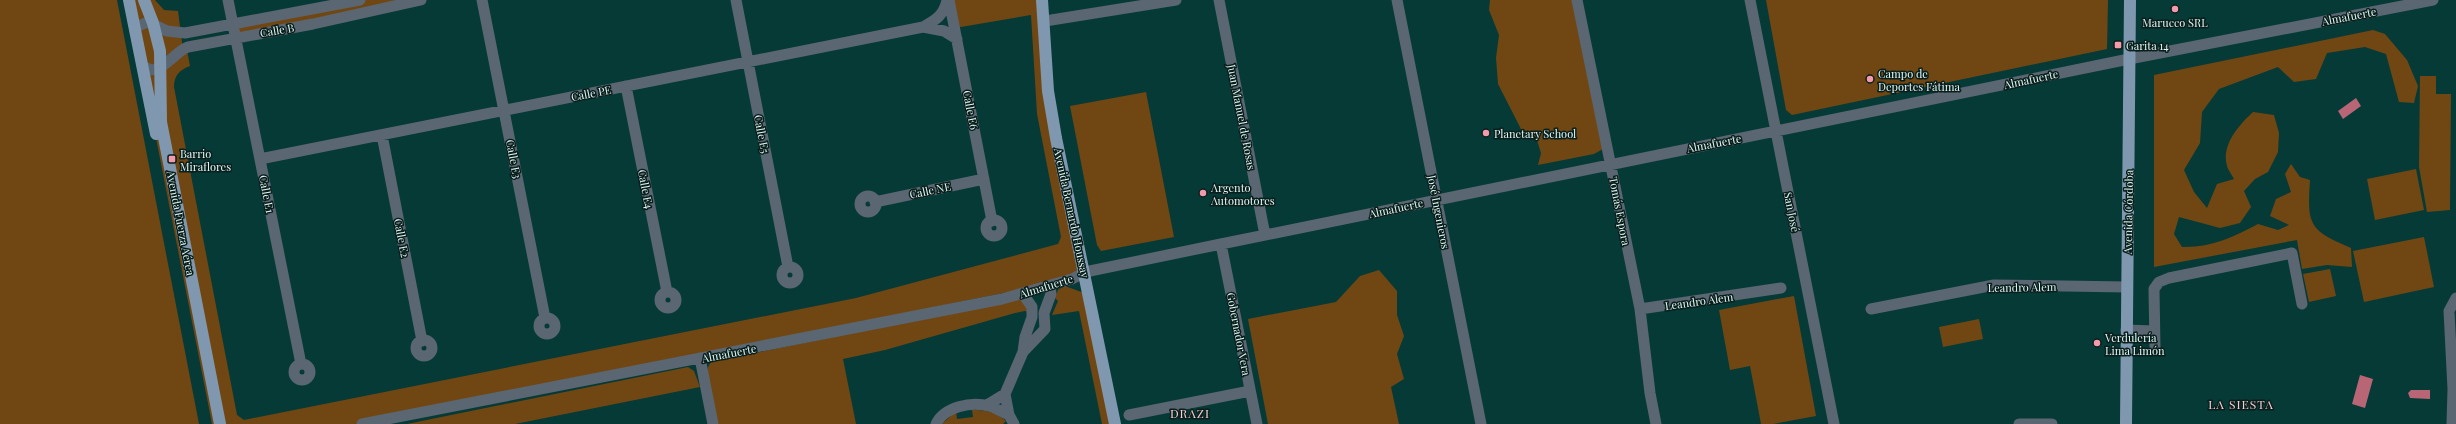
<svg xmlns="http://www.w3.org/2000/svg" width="2456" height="424" font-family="'Playfair Display',serif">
<rect width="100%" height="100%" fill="#063a37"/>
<path fill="#704713" d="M0,0H117L199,424H0Z
M129,0H155L164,10L178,11L183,50H187L190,66C179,70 174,76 174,87L237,415L244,420L856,298L1058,244L1061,237L1037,114L1031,15L955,28L949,0H1042L1045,54L1085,272L1072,279L362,424H212Z
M360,0H421L236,37L233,24Z
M1490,0H1573L1603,149L1594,154L1538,165L1541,153L1536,137L1522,131L1498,84L1496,58L1499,35L1489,10Z
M1766,0H2108L2107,49L1792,115L1786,110Z
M2373,30L2385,34L2407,60L2418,86L2414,103L2399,102L2386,54L2365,47L2327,53L2316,79L2294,82L2278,67L2219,89L2202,112L2200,143L2184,170L2194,192L2207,208L2217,184L2234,179C2232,175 2228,170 2227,166C2221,145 2239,125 2253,112L2274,115L2279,133L2278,152L2268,172L2255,179L2244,191L2251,207L2240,223L2220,228L2179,217L2174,234L2182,247C2210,248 2234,237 2258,224L2278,230L2289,225L2270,216L2276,199L2291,192L2285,174L2291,164L2300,177L2310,180C2307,226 2309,230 2351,248L2352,267L2327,265L2302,269L2297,240L2154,267V75Z
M2420,76H2436V94H2451L2450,210L2427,212L2419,167Z
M1146,92L1174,237L1101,251L1097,245L1070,106Z
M2416,169L2424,210L2375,220L2367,179Z
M2424,237L2434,287L2364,302L2353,251Z
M2330,269L2336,296L2309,302L2303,274Z
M1379,270L1397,291V315L1404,336L1397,354L1404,379L1391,387L1399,424H1268L1248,319L1336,302L1360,276Z
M1065,286L1084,293L1110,424H1102L1079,311L1052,315L1058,301L1055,298L1058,290Z
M1794,296L1816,416L1773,424H1761L1750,366L1730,370L1719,310Z
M1020,299L1023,301L1030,313L1025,311L1015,313L885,350L843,359L856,424H713L707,375L708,367L711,362Z
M1979,319L1983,339L1943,347L1939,327Z
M688,367L694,371L700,387L515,424H407Z
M972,410C986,410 996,412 1006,421L1003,424H942L956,411L957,419L973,417Z"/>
<path fill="#b86576" d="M2356,98L2361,106L2343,119L2338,111Z
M2360,375L2373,379L2365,408L2352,404Z
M2411,390H2430V399L2410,398L2408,393Z"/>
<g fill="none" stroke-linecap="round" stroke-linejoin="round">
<path stroke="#5a6671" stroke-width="11" d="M228,0L301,364
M482,0L545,318
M736,0L788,267
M949,0L992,221
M1219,0L1265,235
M1397,0L1481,424
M1577,0L1640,309L1650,393L1656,424
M1750,0L1834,424
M1045,21L1176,0
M923,27L944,31L957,39
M135,31L138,26L148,22L167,31L185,33L360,0
M142,65C158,81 173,52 188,47L313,24L421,0
M626,86L667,292
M382,135L422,341
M260,159L923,27C936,20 944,15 947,0
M860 204a8 8 0 1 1 16 0a8 8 0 1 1-16 0Z
M875,202L984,179
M986 228a8 8 0 1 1 16 0a8 8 0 1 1-16 0Z
M1221,244L1257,424
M782 275a8 8 0 1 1 16 0a8 8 0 1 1-16 0Z
M660 300a8 8 0 1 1 16 0a8 8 0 1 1-16 0Z
M1640,309L1781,288
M1871,309L1994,285L2127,287
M539 326a8 8 0 1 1 16 0a8 8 0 1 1-16 0Z
M2126,330L2154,331
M416 348a8 8 0 1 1 16 0a8 8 0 1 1-16 0Z
M2155,348L2154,289L2159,282L2169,278L2292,253L2302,304
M1023,352L1045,329L1044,313L1051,294L1050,286
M700,358L713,424
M294 372a8 8 0 1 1 16 0a8 8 0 1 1-16 0Z
M1005,394L1009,415L1014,424
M987,405L1005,394L1023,352L1025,337L1032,317V307L1023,294
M1129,415L1250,391
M362,424L1002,299L1072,279L1085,272L1221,244L2129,59L2433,0
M936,424C944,407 971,401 989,406C996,408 1002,412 1009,415
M2019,424H2052
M2452,424L2453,389L2449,311L2456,298"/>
<path stroke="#8098af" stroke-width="12" d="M129,0L156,134
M144,0L153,23L160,51L161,122L220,424
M1042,0L1048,91L1056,138L1115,424
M2126,424L2130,0"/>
</g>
<g fill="#f39aab" stroke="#0a1e1c" stroke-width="1.5">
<circle cx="2175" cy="9" r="4"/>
<rect x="2114" y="41" width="8" height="8" rx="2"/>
<circle cx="1870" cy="79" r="4"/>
<circle cx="1486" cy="133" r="4"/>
<rect x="168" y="155" width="8" height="8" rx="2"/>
<circle cx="1203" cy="193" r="4"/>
<circle cx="2097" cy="343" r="4"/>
</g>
<g text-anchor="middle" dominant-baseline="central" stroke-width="3" stroke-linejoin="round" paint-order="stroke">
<g font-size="11" fill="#dff8f5" stroke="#0a1e1c">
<text transform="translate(2349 16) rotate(-11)">Almafuerte</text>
<text transform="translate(277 30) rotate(-10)">Calle B</text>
<text transform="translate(2031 79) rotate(-12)">Almafuerte</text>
<text transform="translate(591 93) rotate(-11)">Calle PE</text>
<text transform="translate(971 110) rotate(79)">Calle E6</text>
<text transform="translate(1242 117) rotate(79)">Juan Manuel de Rosas</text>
<text transform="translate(762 134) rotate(79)">Calle E5</text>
<text transform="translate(1714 143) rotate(-11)">Almafuerte</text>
<text transform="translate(514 159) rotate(79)">Calle E3</text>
<text transform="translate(646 189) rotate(79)">Calle E4</text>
<text transform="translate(930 190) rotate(-12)">Calle NE</text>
<text transform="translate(267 194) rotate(79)">Calle E1</text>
<text transform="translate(1396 208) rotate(-12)">Almafuerte</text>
<text transform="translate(1620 211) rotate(79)">Tomás Espora</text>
<text transform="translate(1439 212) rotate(79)">José Ingenieros</text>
<text transform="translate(1792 212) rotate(79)">San José</text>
<text transform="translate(2128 212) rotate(-89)">Avenida Córdoba</text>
<text transform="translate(1072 213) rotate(78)">Avenida Bernardo Houssay</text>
<text transform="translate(181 223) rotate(79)">Avenida Fuerza Aérea</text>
<text transform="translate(402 238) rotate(79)">Calle E2</text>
<text transform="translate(1046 286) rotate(-17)">Almafuerte</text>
<text transform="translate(2022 287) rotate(-1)">Leandro Alem</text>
<text transform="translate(1699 301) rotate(-8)">Leandro Alem</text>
<text transform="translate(1239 334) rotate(79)">Gobernador Vera</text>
<text transform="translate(729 353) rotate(-11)">Almafuerte</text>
</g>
<g font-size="11" fill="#dff8f5" stroke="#0a1e1c" text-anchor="start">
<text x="2175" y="22" text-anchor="middle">Marucco SRL</text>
<text x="2126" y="45">Garita 14</text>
<text x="1878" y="73">Campo de<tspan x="1878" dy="13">Deportes Fátima</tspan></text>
<text x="1494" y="133">Planetary School</text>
<text x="180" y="153">Barrio<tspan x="180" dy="13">Miraflores</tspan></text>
<text x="1211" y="187">Argento<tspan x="1211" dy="13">Automotores</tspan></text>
<text x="2105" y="337">Verdulería<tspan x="2105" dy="13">Lima Limón</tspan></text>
</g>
<g font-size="12" letter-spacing="1" fill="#f4d1d6" stroke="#0a1e1c">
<text x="2241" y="404">LA SIESTA</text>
<text x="1190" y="413">DRAZI</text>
</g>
</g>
</svg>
